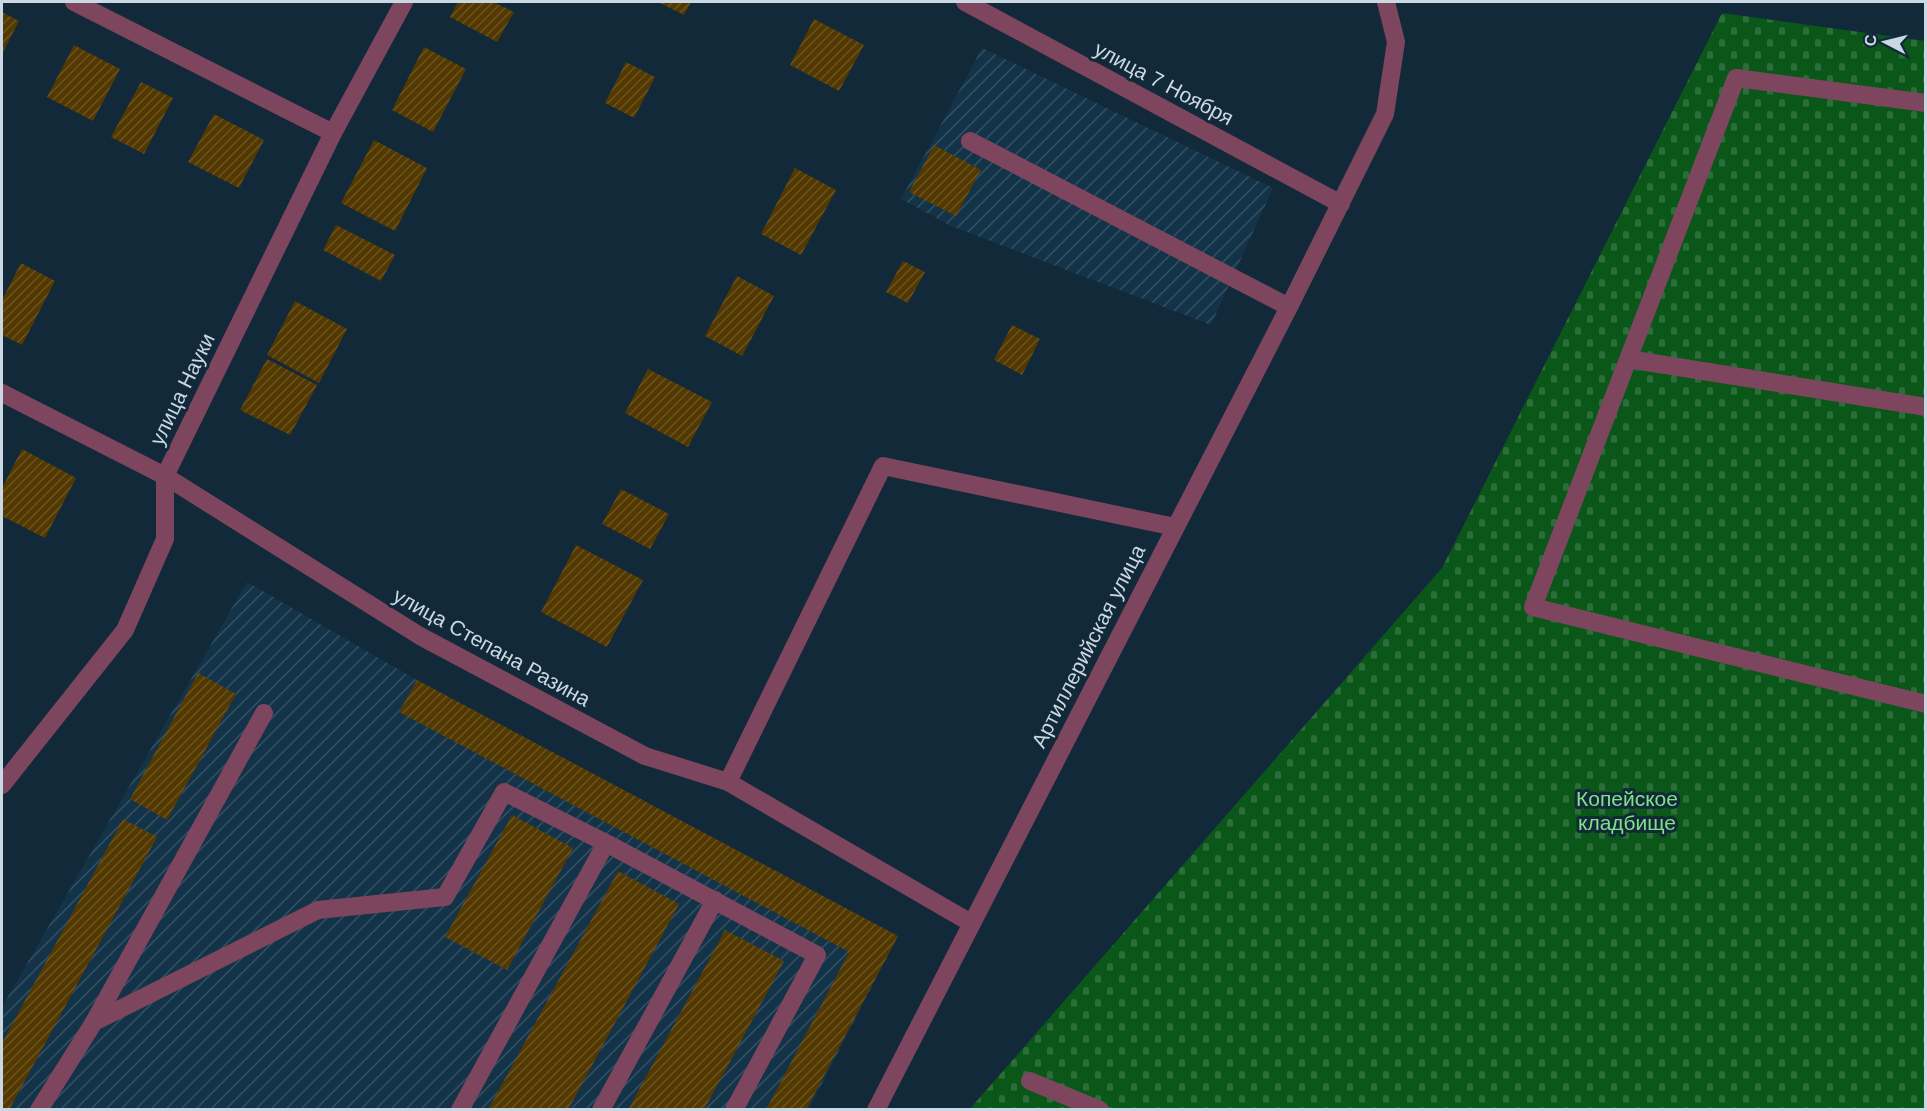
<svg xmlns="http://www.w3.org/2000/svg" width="1927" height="1111" font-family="Helvetica,sans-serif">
<defs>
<pattern id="industrial-furrows" width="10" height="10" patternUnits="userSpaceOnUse" patternTransform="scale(1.5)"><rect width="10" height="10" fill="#133348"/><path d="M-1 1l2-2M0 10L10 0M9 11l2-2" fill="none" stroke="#345062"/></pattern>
<pattern id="cemetery-stones" width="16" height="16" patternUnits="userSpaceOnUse" patternTransform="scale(1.5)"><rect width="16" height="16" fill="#0a5719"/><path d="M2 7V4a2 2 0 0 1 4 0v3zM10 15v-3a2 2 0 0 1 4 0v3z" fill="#2c6e3a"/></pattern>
<pattern id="building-hatch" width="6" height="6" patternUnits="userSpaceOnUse" patternTransform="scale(1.5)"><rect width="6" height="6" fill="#533800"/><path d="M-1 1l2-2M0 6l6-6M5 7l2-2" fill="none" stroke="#6a5425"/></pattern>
</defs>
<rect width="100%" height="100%" fill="#112939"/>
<path fill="url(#industrial-furrows)" d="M982,48L1273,188L1211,325L951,226L901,199Z
M247,582L417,680L898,936L809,1109L2,1110V1007Z"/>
<path fill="url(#cemetery-stones)" d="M1722,13L1925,41V1109L969,1110L1442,568Z"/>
<path fill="url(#building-hatch)" d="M458,2H493L514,12L497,42L450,17Z
M658,2H691L684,15Z
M2,12L19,21L2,54Z
M814,19L864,45L839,91L790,65Z
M74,45L120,69L93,121L47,97Z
M424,47L466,69L433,132L392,110Z
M626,62L655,77L634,118L605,103Z
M141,82L173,98L144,154L111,137Z
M214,114L264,140L239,188L188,162Z
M374,140L427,168L395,231L341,203Z
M934,145L981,170L956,216L909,192Z
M795,168L836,190L801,255L761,234Z
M336,225L395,255L381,281L323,250Z
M903,261L925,272L908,303L886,292Z
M21,263L55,281L22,345L2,335V300Z
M737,276L774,296L742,356L705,336Z
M295,301L347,329L319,383L267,355Z
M1012,325L1040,339L1022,375L994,360Z
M267,359L317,385L290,435L240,410Z
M648,369L712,402L688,447L625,413Z
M22,449L76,478L45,538L2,516V488Z
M621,489L669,514L650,549L602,524Z
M576,545L643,580L607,647L541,612Z
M198,673L236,694L167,820L130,799Z
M417,680L898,936L806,1110H766L849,952L399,712Z
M512,815L573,848L507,970L445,937Z
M123,819L157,837L9,1110H2V1043Z
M618,871L679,904L568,1110H488Z
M725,930L784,961L704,1110H628Z"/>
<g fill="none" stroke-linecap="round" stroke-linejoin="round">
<path stroke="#7e455e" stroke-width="18" d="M74,2L333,133
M965,2L1341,204
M1926,103L1736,78L1533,607L1926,704
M970,141L1289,307
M1628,359L1926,407
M2,393L165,476L420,636L645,756L728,782L971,923
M728,782L883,466L1175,527
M2,785L125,630L165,539V476L333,133L404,2
M94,1022L264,713
M1030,1081L1100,1110
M39,1110L94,1022L318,910L445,897L504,792L606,843L817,955L734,1110
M460,1110L606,843
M601,1110L715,900
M876,1110L1289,307L1385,114L1396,42L1386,2"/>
</g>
<g text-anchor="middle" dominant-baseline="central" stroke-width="6" stroke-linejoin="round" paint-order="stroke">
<g font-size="21" fill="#cad8e3" stroke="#112939">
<text transform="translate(1164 83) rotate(28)">улица 7 Ноября</text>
<text transform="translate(182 389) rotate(-64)">улица Науки</text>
<text transform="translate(1088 646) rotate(-63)">Артиллерийская улица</text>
<text transform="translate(492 647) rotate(29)">улица Степана Разина</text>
</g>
<g font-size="21" fill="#80e185" stroke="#112939">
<text x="1627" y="798">Копейское<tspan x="1627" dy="24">кладбище</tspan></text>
</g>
</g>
<rect width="1927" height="1111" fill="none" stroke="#cad8e3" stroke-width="6"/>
<g transform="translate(1885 42) rotate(277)" stroke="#112939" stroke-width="4.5" paint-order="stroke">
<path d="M0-4.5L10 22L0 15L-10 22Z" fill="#cad8e3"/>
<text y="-9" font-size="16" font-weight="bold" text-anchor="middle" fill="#cad8e3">С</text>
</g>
</svg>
